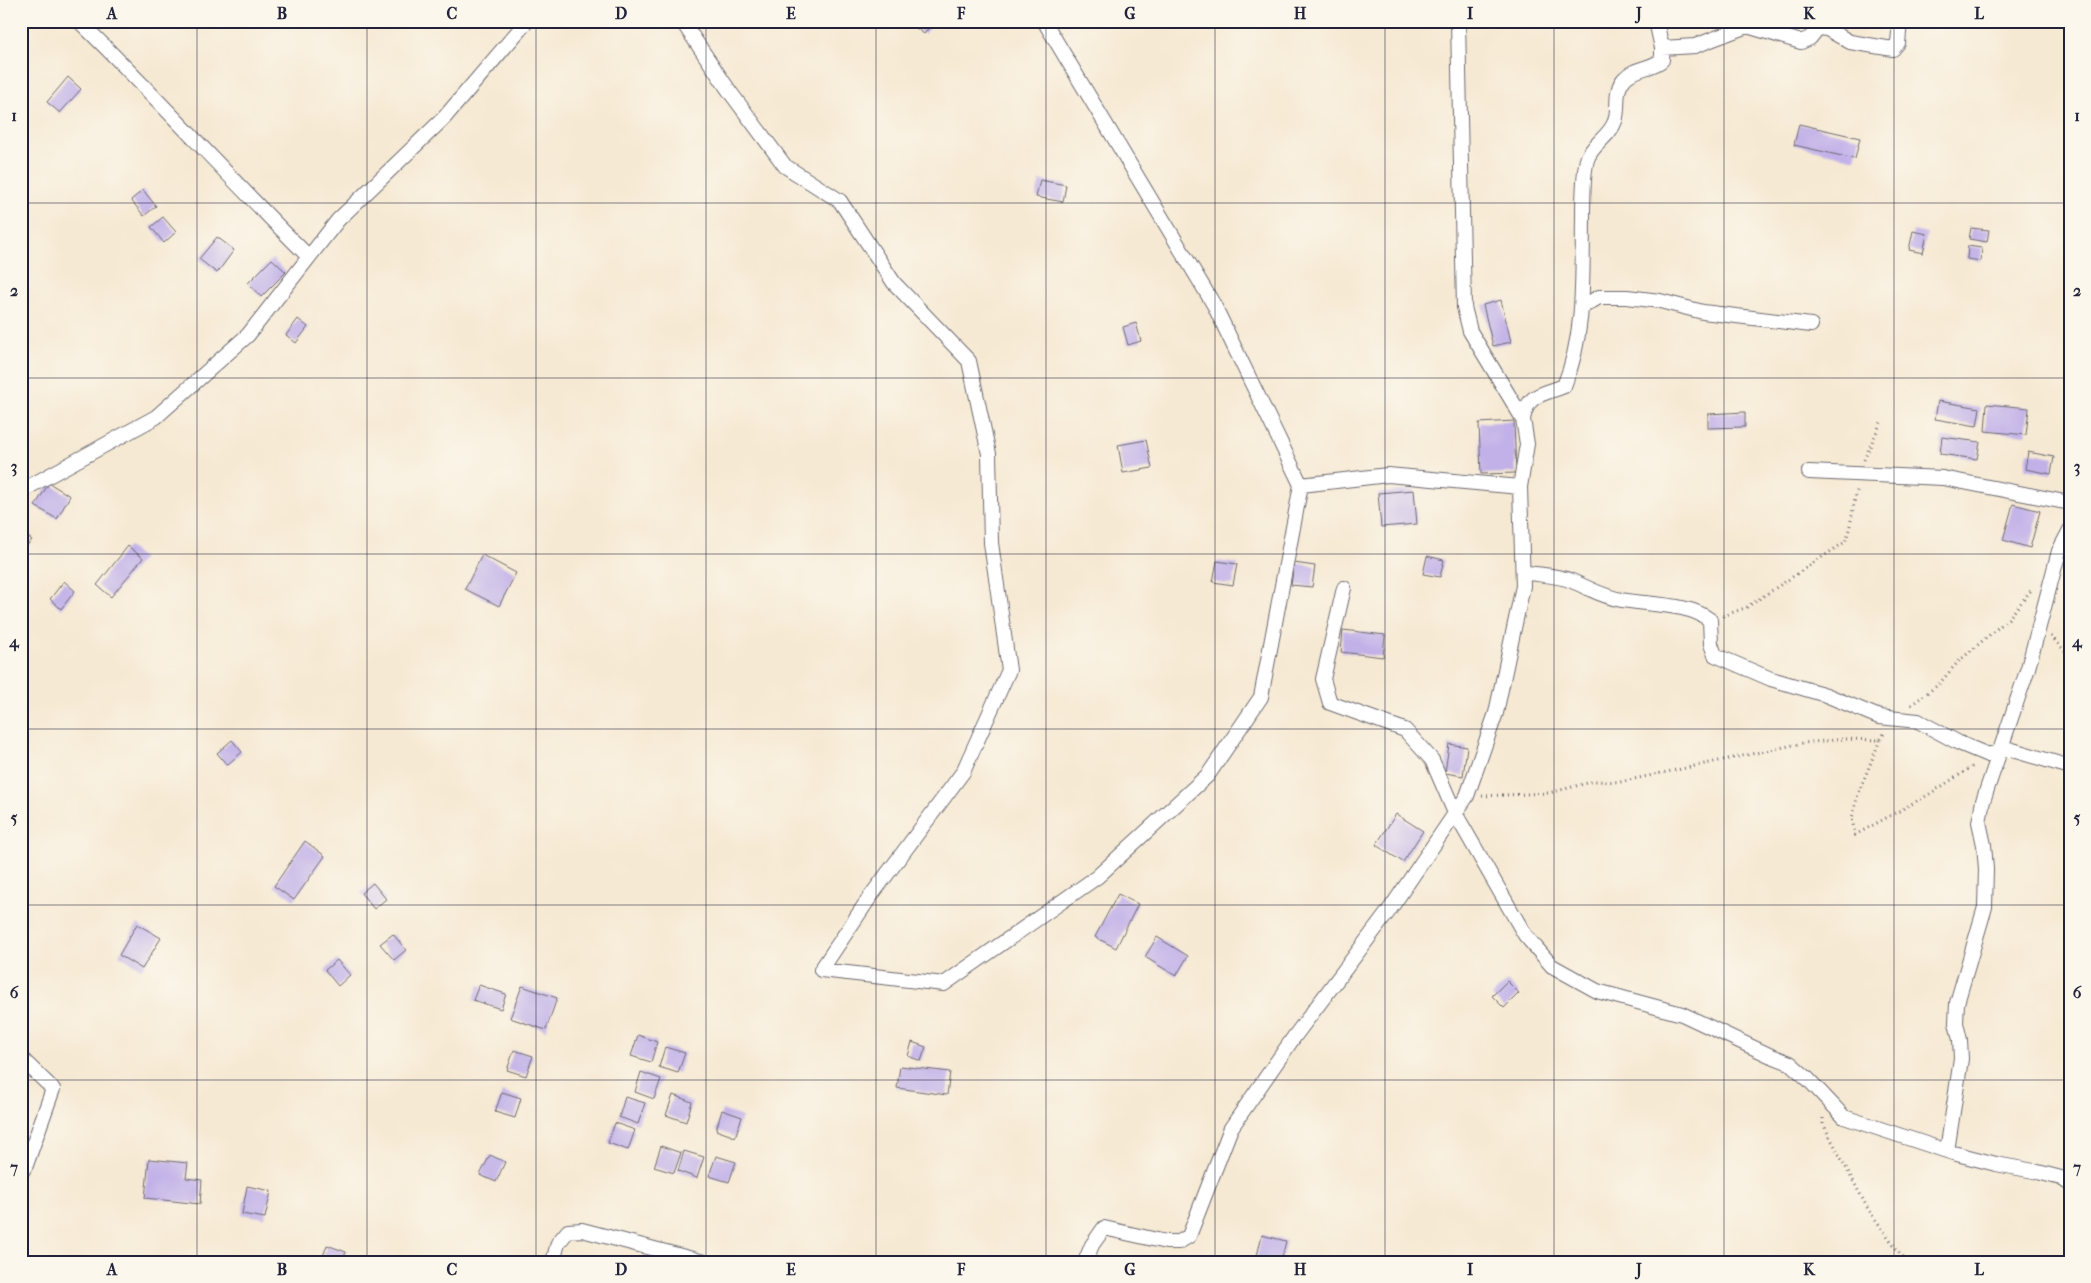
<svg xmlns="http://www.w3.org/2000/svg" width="2091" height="1283" font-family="'IM FELL French Canon',serif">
<rect width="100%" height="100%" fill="#fbf7ec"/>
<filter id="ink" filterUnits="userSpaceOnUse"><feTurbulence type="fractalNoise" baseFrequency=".02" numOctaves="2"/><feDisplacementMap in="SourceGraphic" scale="10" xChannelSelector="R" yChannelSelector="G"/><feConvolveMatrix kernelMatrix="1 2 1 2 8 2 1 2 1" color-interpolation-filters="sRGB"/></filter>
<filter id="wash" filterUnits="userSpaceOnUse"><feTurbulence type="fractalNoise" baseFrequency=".0096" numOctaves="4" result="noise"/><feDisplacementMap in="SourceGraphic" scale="20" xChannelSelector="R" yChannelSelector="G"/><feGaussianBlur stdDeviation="1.12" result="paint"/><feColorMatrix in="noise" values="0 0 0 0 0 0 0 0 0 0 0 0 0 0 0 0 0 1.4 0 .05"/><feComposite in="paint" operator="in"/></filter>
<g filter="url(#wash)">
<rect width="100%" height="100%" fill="#f6e9d3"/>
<g id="blocks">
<path fill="#c1b1e8" d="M907,21H934L924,34Z
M68,77L81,89L60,113L47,102Z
M1799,124L1860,138L1855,159L1794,145Z
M1040,180L1066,185L1063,202L1036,197Z
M143,190L156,206L144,216L131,200Z
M163,217L176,232L164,243L151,227Z
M1971,228L1989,230L1987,242L1969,239Z
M1913,231L1927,234L1923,253L1909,250Z
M217,237L234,250L217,273L199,259Z
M1968,246L1982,248L1981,261L1967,259Z
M272,259L286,272L261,297L248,283Z
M1501,300L1511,342L1493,346L1483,305Z
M298,319L308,327L296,343L286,335Z
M1136,323L1141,341L1128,345L1123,327Z
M1938,401L1980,408L1977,426L1935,419Z
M1987,404L2029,408L2026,435L1985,431Z
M1745,412V427L1708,428V414Z
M1514,421L1516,473L1481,474L1479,423Z
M1942,437L1980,442L1977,459L1940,454Z
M1146,440L1152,468L1123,473L1118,445Z
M2028,452L2054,457L2051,474L2025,469Z
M49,483L70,496L57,519L35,506Z
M1414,490L1417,524L1381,527L1378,493Z
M2013,504L2040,511L2030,548L2003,540Z
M21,531L32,540L21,552Z
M128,546L143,558L111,597L97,585Z
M482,555L516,573L499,606L465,589Z
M1427,556L1444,560L1440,577L1423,574Z
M1217,561L1237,564L1233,585L1213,582Z
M1294,563L1315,566L1312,587L1291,585Z
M64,581L75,591L61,609L50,599Z
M1343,630L1385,635L1383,657L1341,652Z
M232,740L242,752L227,765L217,753Z
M1449,744L1467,747L1463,776L1445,773Z
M1396,814L1423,831L1403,862L1376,845Z
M305,841L325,856L294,900L274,886Z
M373,883L386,899L374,909L361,893Z
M1118,894L1138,904L1116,948L1095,937Z
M137,924L161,938L142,969L119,955Z
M393,934L406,950L394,960L380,944Z
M1157,937L1188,956L1176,976L1145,957Z
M337,960L350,975L338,986L325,970Z
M1507,981L1519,993L1504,1008L1492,996Z
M479,985L506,994L501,1009L473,1000Z
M522,986L557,998L546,1030L510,1018Z
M638,1035L657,1042L651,1062L631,1056Z
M912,1042L926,1047L921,1061L908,1056Z
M665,1047L685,1053L678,1073L659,1067Z
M514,1050L533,1056L526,1076L507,1070Z
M900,1066L950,1072L947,1095L897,1088Z
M641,1072L661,1079L654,1099L635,1092Z
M502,1092L521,1098L515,1118L495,1112Z
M673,1095L692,1102L686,1122L666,1115Z
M625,1097L645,1103L638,1124L619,1117Z
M722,1110L742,1117L735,1137L716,1130Z
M615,1123L635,1130L628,1150L608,1143Z
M661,1146L681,1153L674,1173L654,1167Z
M684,1151L704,1157L697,1178L678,1171Z
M490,1155L505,1162L496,1182L480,1175Z
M716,1156L736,1162L729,1182L709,1176Z
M149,1159L188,1163L186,1178L202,1180L200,1204L145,1198Z
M247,1186L271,1191L265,1218L242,1214Z
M1262,1235L1286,1241L1281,1262L1256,1260Z
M327,1245L346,1252L342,1262H321Z"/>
</g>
</g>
<g filter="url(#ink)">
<use href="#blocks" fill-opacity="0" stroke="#6c6870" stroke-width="1"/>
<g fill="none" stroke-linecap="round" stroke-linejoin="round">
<g stroke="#6c6870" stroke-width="16">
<path id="minor" d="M79,21C158,98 231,180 309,257
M682,21L730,92L785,166L840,201L894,283L969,361L989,454L991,543L1009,670L963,772L870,897L821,970L944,984L1097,877L1208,775L1261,697L1301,485L1214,305L1044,21
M1662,48L1695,46L1747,26L1801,42L1810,38L1818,28L1827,29L1850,42L1893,49L1898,43L1900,21
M1582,307L1599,297H1627L1660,301L1703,312L1811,325
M1523,419C1528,393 1542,395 1564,386C1586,333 1582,274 1583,218C1583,204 1583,168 1588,157C1594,143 1610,136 1615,121C1620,107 1613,90 1625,78C1634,68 1651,69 1662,60V48L1656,21
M1809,472L1943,478L2070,503
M1301,485L1388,475L1520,487
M21,491L156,417L248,335L338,220L444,118L527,21
M1523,572C1538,575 1558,575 1572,581C1589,588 1603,597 1622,600C1648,605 1689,603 1710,620L1711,644L1715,655L1771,679L1826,695L1879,717L1918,721L1959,743L1988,755L2009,749L2070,767
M1344,588L1323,679L1330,703L1405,730L1432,760L1455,813L1525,935L1552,966L1597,991L1682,1014L1769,1055L1790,1063L1809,1080L1844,1117L1953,1153L1996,1164L2034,1171L2061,1178L2070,1184
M21,1058L53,1089L26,1165L21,1173
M1947,1151L1961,1059L1960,1040L1956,1023L1957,1003L1985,907L1986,869L1984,845L1979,822L1983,801L2028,668L2059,551L2070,530
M553,1262L558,1243L568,1231L582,1230L704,1262
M1085,1262L1092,1245L1104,1228L1166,1242H1179L1189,1236L1231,1128L1294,1037L1388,912L1467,796L1496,713L1523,586L1520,487L1527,444L1523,419L1470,331L1464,307L1458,21"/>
</g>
<path stroke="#6c6870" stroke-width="3" stroke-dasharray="1 4" stroke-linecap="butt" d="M1864,460L1881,422
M1723,616L1747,607L1845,542C1852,525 1852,506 1858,488
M2051,636L2070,657
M1911,705L1938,685L1958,662L2008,619L2032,589
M1880,740L1858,794L1852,818L1855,835L1928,795L1975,765
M1482,796L1549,793L1595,781L1620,782L1803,743L1844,739L1880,740L1885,732
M1823,1118V1124L1868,1209L1906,1262"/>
<use href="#minor" stroke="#fff" stroke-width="14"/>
</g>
</g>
<path fill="none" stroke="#22223b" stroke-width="1" stroke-opacity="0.55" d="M197,21V1262M367,21V1262M536,21V1262M706,21V1262M876,21V1262M1046,21V1262M1215,21V1262M1385,21V1262M1554,21V1262M1724,21V1262M1894,21V1262M21,203H2070M21,378H2070M21,554H2070M21,729H2070M21,905H2070M21,1080H2070"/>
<rect width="2091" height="1283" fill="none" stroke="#fbf7ec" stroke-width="55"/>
<rect x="28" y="28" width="2036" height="1228" fill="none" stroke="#22223b" stroke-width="2"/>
<g font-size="16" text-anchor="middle" font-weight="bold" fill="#22223b">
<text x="112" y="19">A</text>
<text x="282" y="19">B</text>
<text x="452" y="19">C</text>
<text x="621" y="19">D</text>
<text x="791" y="19">E</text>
<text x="961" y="19">F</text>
<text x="1130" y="19">G</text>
<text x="1300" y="19">H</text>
<text x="1470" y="19">I</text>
<text x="1639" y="19">J</text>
<text x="1809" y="19">K</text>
<text x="1979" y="19">L</text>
<text x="14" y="121">1</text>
<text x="2077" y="121">1</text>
<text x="14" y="296">2</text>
<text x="2077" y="296">2</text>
<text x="14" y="472">3</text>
<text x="2077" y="472">3</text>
<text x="14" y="647">4</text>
<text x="2077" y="647">4</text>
<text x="14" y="823">5</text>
<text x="2077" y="823">5</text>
<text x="14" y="998">6</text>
<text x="2077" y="998">6</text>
<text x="14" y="1173">7</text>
<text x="2077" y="1173">7</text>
<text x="112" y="1275">A</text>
<text x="282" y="1275">B</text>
<text x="452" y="1275">C</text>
<text x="621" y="1275">D</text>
<text x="791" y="1275">E</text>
<text x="961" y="1275">F</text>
<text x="1130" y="1275">G</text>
<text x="1300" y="1275">H</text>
<text x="1470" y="1275">I</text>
<text x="1639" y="1275">J</text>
<text x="1809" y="1275">K</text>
<text x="1979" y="1275">L</text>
</g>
</svg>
